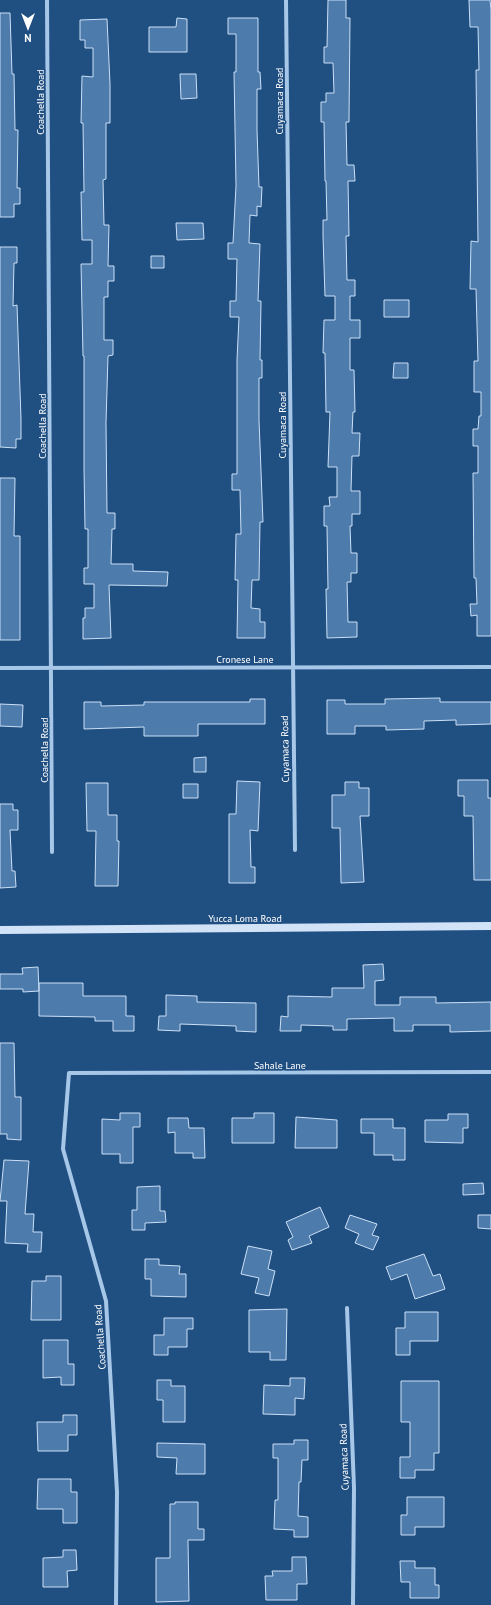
<svg xmlns="http://www.w3.org/2000/svg" width="491" height="1605" font-family="'PT Sans',sans-serif">
<rect width="100%" height="100%" fill="#204f82"/>
<path fill="#4d7bac" stroke="#cbe0f6" d="M328,0H346V18H350L349,122H346L347,165H354L355,181H348L349,236H346L347,280H355V296H350V320H360V338H350V370H354L355,412H353L352,433H360L359,456H352L351,491H360V514H352V526H350L351,553H357V573H351V582H347L348,622H357V637L327,638L326,589H328L327,526H324V506H330L329,497H337V467H328L330,412H326L325,353H323L324,320H335V296H325L323,236V220H327L326,181H325L324,122H321V102H326V93H334L333,63H324V47H327Z
M469,0H490L491,10V636H477V615L471,616L470,604H477L476,578H474L473,473H478V446H473V429H478L479,416H481V392H474V361H478L476,289H470L471,241L478,242L476,70H479L478,27H470Z
M0,13H10L12,74H14L15,130H18L17,188H20V204H14V217H0Z
M177,18L187,19V52H149V27H176Z
M228,18H258V72H260L261,89H257V130L259,187H262L261,207L257,206V216L250,215L249,243L260,244L258,301H261L260,360H262V378H259V420L263,522H260L259,580H252L251,608L260,609V622H265V638H237L238,580H235L236,534H241L240,490H232V474H237V360L239,317H230V301H236L237,259H228V243H233L236,186L234,72H236V34H228Z
M107,19L110,84V123H106V179L103,180L104,225H109L108,266H114V281H108V297H104V340H113V355L108,356L106,423L107,513H115V529H112L111,564H133V571L168,572L167,586L109,585L111,638L83,639V618H85V608H94V584H84V568H88V529H85L84,468V356H83L81,264H92V240H82L81,192H84L83,123H81L82,76L93,77V48H85V40H80V20Z
M180,74H196L197,98L181,99Z
M176,223H203L204,239L177,240Z
M0,247H17V263H14L13,306L17,305L21,419V439H16V448L0,447Z
M151,256H164V268H151Z
M384,300H409V317H384Z
M394,363H408V378H393Z
M0,478H15L14,536H20V640H0Z
M440,698V702H491V724L456,725V720L424,721V729L386,730V726H355V734H327V700H345V704H385V699Z
M250,699H265V724H198V736H144V727L84,729V702H101V706L144,705V702H250Z
M0,704L23,705L22,727L0,726Z
M206,757V772H194V758Z
M458,780H488V798H491V880H474L473,816H464V796H458Z
M237,781L260,782L258,831L250,830L251,867H255V883H229V814H236Z
M345,782H359V788H369V816H360L364,882L341,883L340,828H332V795H345Z
M86,783H108V815H117V841H119L118,886H95L96,831H87Z
M183,784H198V798H183Z
M0,804H13V810H18V830H10L12,871H15L16,887L0,888Z
M383,964L384,980L375,981V1005H400V997H436V1003L491,1002V1031L450,1032V1025H413V1031H394V1018L347,1019V1030H333V1026L301,1025V1031H280L281,1016L288,1017V996L332,997V988H364L363,965Z
M38,967L39,991L23,992V989H0V974H23L22,968Z
M39,983H83V996H126V1016H134V1031H113V1021H95V1017L39,1016Z
M166,995L197,996V1002L256,1003V1032L236,1031V1026L180,1024V1031L158,1030L159,1016H166Z
M0,1043H14L15,1097H21V1140L7,1139V1134H0Z
M120,1113H140V1127H133V1163H120V1154H102V1119L120,1120Z
M254,1113H274V1143H232V1118H254Z
M448,1114H468V1128H463V1143L425,1142V1120H448Z
M296,1117L337,1120V1148H295Z
M168,1118H188L189,1128H204L205,1158H193V1153H175V1132L168,1133Z
M361,1119H393V1128H405V1160H393V1155H374V1133H361Z
M4,1160L29,1161L25,1214H34L33,1232H42L41,1252H27L28,1244L5,1243L7,1201H0Z
M483,1183L484,1194L463,1195V1184Z
M160,1186V1211H165L166,1222L145,1223V1230H132V1210H137V1187Z
M320,1207L329,1227L309,1236L312,1243L292,1250L288,1240L293,1237L286,1222Z
M350,1215L377,1224L372,1235L379,1237L373,1250L355,1243L359,1234L345,1228Z
M478,1215H491V1229L478,1228Z
M248,1246L272,1251L268,1269L275,1271L269,1296L255,1293L259,1278L241,1274Z
M424,1254L433,1276L440,1274L445,1289L415,1299L407,1274L391,1280L386,1267Z
M145,1259H159V1265L180,1266L179,1274H186V1297L151,1296V1279H145Z
M46,1276H61V1320H31L32,1281H46Z
M287,1309L286,1360H270V1352H249V1310Z
M405,1312H438V1341H410V1355H396V1328H405Z
M164,1318H193V1329H187V1347H168V1355H154V1335H164Z
M43,1340H68V1364H74V1385H61V1377L43,1378Z
M290,1378H305L304,1399L295,1398V1415L263,1414L264,1385L290,1386Z
M157,1380H171V1386H185V1422H163V1400H157Z
M401,1381H439V1453H434V1470H415V1478H400V1457H410V1422H401Z
M63,1415H77V1435H68V1451H38L37,1422H63Z
M294,1440H308V1460H302L301,1482H299L298,1516L308,1517V1537H294V1530L274,1529L275,1500H278V1458H273V1444H294Z
M157,1443L205,1444V1474H176L177,1458L157,1457Z
M38,1479H71V1492H77V1523H63V1509H37Z
M407,1497H444V1527H415V1535H401V1515H407Z
M175,1502H198V1529H204V1540H188L189,1601L156,1602V1558H170V1504H175Z
M63,1550H76L77,1570L67,1571L68,1587H43V1558L63,1557Z
M292,1557H306L307,1584H297V1600H266L265,1576H273L272,1571H292Z
M400,1561H415V1568H435V1585H439V1598H410V1582H401Z"/>
<g fill="none" stroke-linecap="round" stroke-linejoin="round">
<path stroke="#a7c7e8" stroke-width="4" d="M47,0L52,852
M286,0L295,850
M0,668L491,667
M347,1308L354,1488L353,1605
M116,1605L117,1492L106,1301L63,1149L69,1073L491,1072"/>
<path stroke="#d2e3f7" stroke-width="8" d="M0,930L491,926"/>
</g>
<g text-anchor="middle" dominant-baseline="central" stroke-width="3" stroke-linejoin="round" paint-order="stroke">
<g font-size="10" fill="#fff" stroke="#204f82">
<text transform="translate(279 101) rotate(-90)">Cuyamaca Road</text>
<text transform="translate(40 102) rotate(-90)">Coachella Road</text>
<text transform="translate(282 425) rotate(-90)">Cuyamaca Road</text>
<text transform="translate(42 426) rotate(-90)">Coachella Road</text>
<text x="245" y="659">Cronese Lane</text>
<text transform="translate(285 749) rotate(-91)">Cuyamaca Road</text>
<text transform="translate(44 750) rotate(-90)">Coachella Road</text>
<text x="245" y="918">Yucca Loma Road</text>
<text x="280" y="1065">Sahale Lane</text>
<text transform="translate(100 1337) rotate(-94)">Coachella Road</text>
<text transform="translate(344 1457) rotate(-92)">Cuyamaca Road</text>
</g>
</g>
<g transform="translate(28 28) rotate(180)" stroke="#204f82" stroke-width="3" paint-order="stroke">
<path d="M0-3L7 15L0 10L-7 15Z" fill="#ffffff"/>
<text y="-6" font-size="11" font-weight="bold" text-anchor="middle" fill="#ffffff">N</text>
</g>
</svg>
